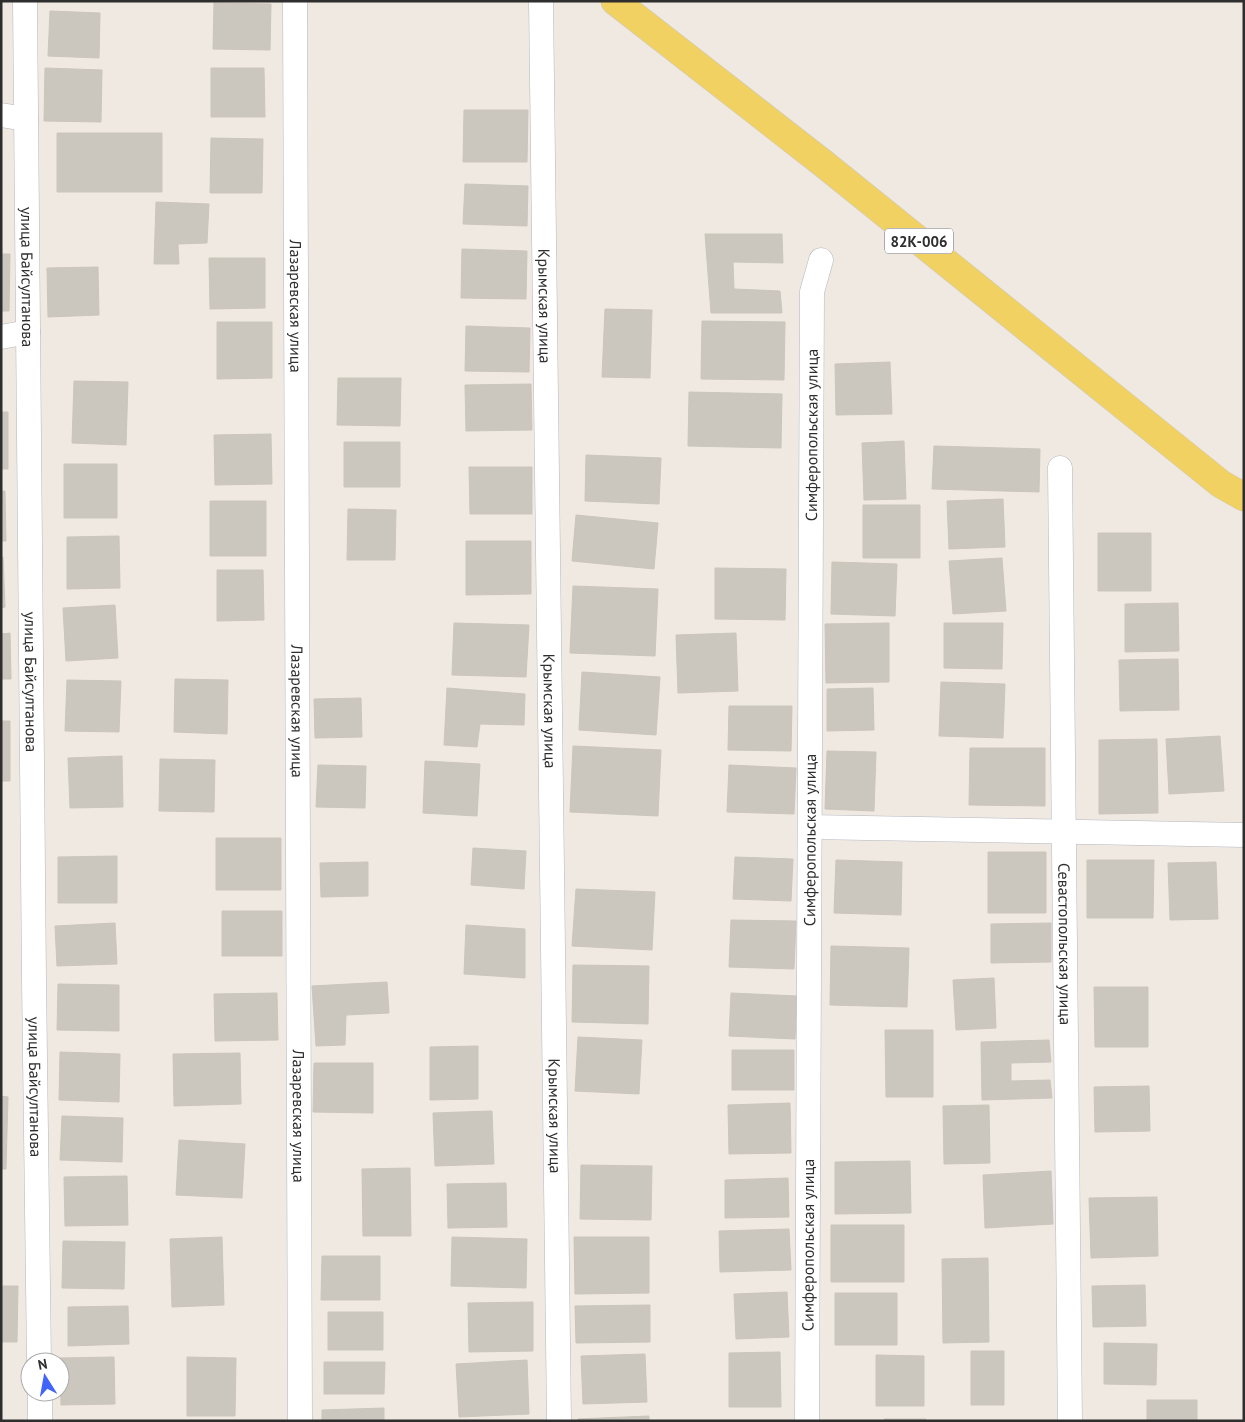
<svg xmlns="http://www.w3.org/2000/svg" width="1245" height="1422" font-family="'PT Sans',sans-serif">
<rect width="100%" height="100%" fill="#efe9e1"/>
<path fill="#cbc7bf" stroke="#cbc5ba" d="M214,3L271,4L270,50L213,49Z
M50,11L100,13L99,58L48,56Z
M45,68L102,70L101,122L44,121Z
M211,68H264L265,117H211Z
M464,110H528L527,162H463Z
M57,133H162V192H57Z
M211,138L263,139L262,193H210Z
M465,184L528,186L527,226L463,224Z
M156,202L209,204L207,243L178,244L179,264H154Z
M705,234H782L783,263L733,262L734,289L780,291L782,313H711Z
M462,249L527,251L526,299L461,298Z
M1,254H10L9,311H1Z
M209,258H265V308L210,309Z
M98,267L99,315L48,317L47,268Z
M605,309L652,310L650,378L602,377Z
M702,321L785,322L784,380L701,379Z
M217,322H272V378L217,379Z
M466,326L530,328L529,372L465,371Z
M890,362L892,414L836,415L835,364Z
M338,378H401L400,426L337,425Z
M74,381L128,382L126,445L72,443Z
M531,384L532,430L466,431L465,385Z
M689,392L782,394L781,448L688,446Z
M1,412H8V469H1Z
M271,434L272,484L215,485L214,435Z
M904,441L906,499L864,500L862,443Z
M344,442H400V487H344Z
M934,446L1040,449L1039,492L932,489Z
M586,455L661,458L659,504L585,501Z
M64,464H117V518H64Z
M469,467H532V514H470Z
M1,491H5L6,541H1Z
M1003,499L1005,547L949,549L947,501Z
M210,501H266V556H210Z
M863,505H920V558H863Z
M348,509L396,510L395,560H347Z
M576,515L658,523L654,569L572,561Z
M1098,533H1151V591H1098Z
M119,536L120,588L67,589V537Z
M466,541H531V594L466,595Z
M1,557H3L5,607L1,608Z
M1002,558L1006,611L953,614L949,561Z
M832,562L897,564L895,616L831,614Z
M715,568L786,569L785,620L715,619Z
M217,570H263L264,620L217,621Z
M573,586L658,589L655,656L570,653Z
M1178,603L1179,651L1125,652V604Z
M115,605L118,658L66,661L63,608Z
M454,623L529,625L526,677L452,675Z
M889,623V682L826,683L825,624Z
M944,623H1003L1002,669L944,668Z
M10,633L11,679H1V634Z
M736,633L738,691L678,693L676,635Z
M1178,659L1179,710L1120,711L1119,660Z
M582,672L660,677L656,735L579,730Z
M175,679L228,680L227,734L174,732Z
M67,680L121,681L119,732L65,731Z
M941,682L1005,684L1003,738L939,736Z
M447,688L525,694L524,725L480,724L477,747L444,745Z
M873,688L874,730L827,731V689Z
M361,698L362,737L315,738L314,699Z
M729,706H792L791,751L728,750Z
M1,721H10V781H1Z
M1220,736L1224,791L1169,794L1166,739Z
M1157,739L1158,813L1099,814V740Z
M573,746L661,750L658,816L570,812Z
M970,748H1045V806L969,805Z
M827,751L876,752L874,811L825,809Z
M122,756L123,807L70,808L68,758Z
M160,759L215,760L214,812L159,811Z
M425,761L480,764L477,816L423,813Z
M318,765L366,766L365,808L316,807Z
M729,765L796,768L794,814L727,812Z
M216,838H281V890H216Z
M473,848L526,851L524,889L471,885Z
M988,852H1046V913H988Z
M117,856V903H58V857Z
M735,857L793,859L791,901L733,899Z
M836,860L902,862L901,915L834,913Z
M1087,860H1154L1153,918H1087Z
M368,862V896L321,897L320,863Z
M1216,862L1218,919L1170,920L1168,863Z
M576,889L655,892L652,950L572,946Z
M222,911H282V956H222Z
M731,920L796,921L794,969L729,967Z
M115,923L117,964L57,966L55,926Z
M1051,923V962L991,963V924Z
M466,925L525,929V978L464,974Z
M831,946L909,948L907,1007L830,1005Z
M573,965L649,966L648,1024L572,1022Z
M994,978L996,1028L956,1030L953,980Z
M387,982L389,1013L346,1015L345,1045L316,1046L312,986Z
M58,984L119,985V1031L57,1030Z
M1094,987H1148V1047H1095Z
M277,993L278,1040L215,1041L214,994Z
M731,993L797,996L795,1039L729,1036Z
M885,1030H933V1097H886Z
M578,1037L642,1040L639,1094L575,1091Z
M1049,1040L1051,1062L1011,1063V1081L1050,1080L1052,1098L982,1100L981,1042Z
M478,1046V1099L430,1100V1047Z
M732,1050H794V1090H732Z
M60,1052L120,1054L119,1102L59,1100Z
M240,1053L241,1104L174,1106L173,1054Z
M314,1063H373V1113L313,1112Z
M1149,1086L1150,1131L1095,1132L1094,1087Z
M1,1096L8,1097L6,1169H1Z
M790,1103L791,1153L729,1154L728,1105Z
M989,1105L990,1163L944,1164L943,1106Z
M492,1111L494,1164L435,1166L433,1113Z
M62,1116L123,1118L122,1162L60,1160Z
M179,1140L245,1144L242,1198L176,1195Z
M910,1161L911,1213L835,1214V1162Z
M581,1165L652,1166L651,1220L580,1219Z
M410,1168L411,1236H363L362,1169Z
M1051,1171L1053,1224L985,1228L983,1175Z
M127,1176L128,1225L65,1226L64,1177Z
M788,1178L789,1217L725,1218V1180Z
M506,1183L507,1227L448,1228L447,1184Z
M1157,1197L1158,1256L1091,1258L1089,1198Z
M831,1225H904V1282H831Z
M789,1229L791,1270L720,1272L719,1231Z
M222,1237L224,1305L172,1307L170,1239Z
M452,1237L527,1239L526,1288L451,1286Z
M574,1237H649V1293L575,1294Z
M63,1241L125,1242L124,1289L62,1288Z
M322,1256H380V1300H321Z
M988,1258L989,1342L943,1343L942,1259Z
M1145,1285L1146,1326L1093,1327L1092,1286Z
M1,1286H18L17,1342H1Z
M787,1292L789,1337L736,1339L734,1294Z
M835,1293H897V1345H835Z
M533,1302V1351L469,1352L468,1303Z
M650,1305V1342L576,1343L575,1306Z
M128,1306L129,1344L68,1346V1307Z
M328,1312H383V1350H328Z
M1104,1343L1157,1344L1156,1385L1104,1384Z
M971,1351H1004V1405H971Z
M780,1352L781,1407H729V1353Z
M645,1354L647,1402L583,1404L581,1356Z
M876,1355L924,1356V1406H876Z
M114,1357L115,1404L61,1405L60,1358Z
M187,1357L236,1358L235,1416H187Z
M527,1360L529,1414L459,1417L456,1364Z
M324,1362H385L384,1394H324Z
M1147,1400H1197V1421H1147Z
M384,1408V1421H322V1410Z
M649,1416V1421H578V1419Z
M884,1419H926V1421H885Z"/>
<g fill="none" stroke-linecap="round" stroke-linejoin="round">
<g stroke="#b4b7c1" stroke-width="25">
<g id="minor">
<path id="s1" d="M25,1L34,980L39,1362"/>
<path id="s2" d="M295,1L300,1421"/>
<path id="s3" d="M541,1L559,1421"/>
<path d="M1,115L26,119"/>
<path d="M1,337L28,332"/>
<path id="s4" d="M1060,468L1070,1421"/>
<path d="M810,827L1244,835"/>
<path d="M40,1392V1421"/>
<path id="s5" d="M807,1421L812,292L821,260"/>
</g>
</g>
<g stroke="#c9c9c9" stroke-width="29">
<path id="primary" d="M615,1L824,164L1221,484L1244,497"/>
</g>
<use href="#minor" stroke="#fff" stroke-width="24"/>
<use href="#primary" stroke="#f2d163" stroke-width="28"/>
</g>
<g text-anchor="middle" dominant-baseline="central" stroke-width="4" stroke-linejoin="round" paint-order="stroke">
<rect fill="#fff" stroke="#6d6d6d" stroke-width="1" x="885" y="228.5" width="68" height="25" rx="4"/>
<g font-size="15" font-weight="bold" fill="#2e2e2e">
<text x="919" y="241">82К-006</text>
</g>
<g font-size="16" fill="#2e2e2e" stroke="#fff">
<text stroke="none"><textPath href="#s1" startOffset="276">улица Байсултанова</textPath></text>
<text stroke="none"><textPath href="#s2" startOffset="305">Лазаревская улица</textPath></text>
<text stroke="none"><textPath href="#s3" startOffset="305">Крымская улица</textPath></text>
<text stroke="none"><textPath href="#s5" startOffset="986">Симферопольская улица</textPath></text>
<text stroke="none"><textPath href="#s1" startOffset="681">улица Байсултанова</textPath></text>
<text stroke="none"><textPath href="#s2" startOffset="710">Лазаревская улица</textPath></text>
<text stroke="none"><textPath href="#s3" startOffset="710">Крымская улица</textPath></text>
<text stroke="none"><textPath href="#s5" startOffset="581">Симферопольская улица</textPath></text>
<text stroke="none"><textPath href="#s4" startOffset="476">Севастопольская улица</textPath></text>
<text stroke="none"><textPath href="#s1" startOffset="1086">улица Байсултанова</textPath></text>
<text stroke="none"><textPath href="#s2" startOffset="1115">Лазаревская улица</textPath></text>
<text stroke="none"><textPath href="#s3" startOffset="1115">Крымская улица</textPath></text>
<text stroke="none"><textPath href="#s5" startOffset="176">Симферопольская улица</textPath></text>
</g>
</g>
<rect width="1245" height="1422" fill="none" stroke="#2e2e2e" stroke-width="5"/>
<g transform="translate(45 1377) rotate(349)"><circle r="24" fill="#ffffff" stroke="#ababab"/>
<path d="M0-4L9 19L0 12L-9 19Z" fill="#4264fb"/>
<text y="-8" font-size="14" font-weight="bold" text-anchor="middle" fill="#2e2e2e">N</text>
</g>
</svg>
